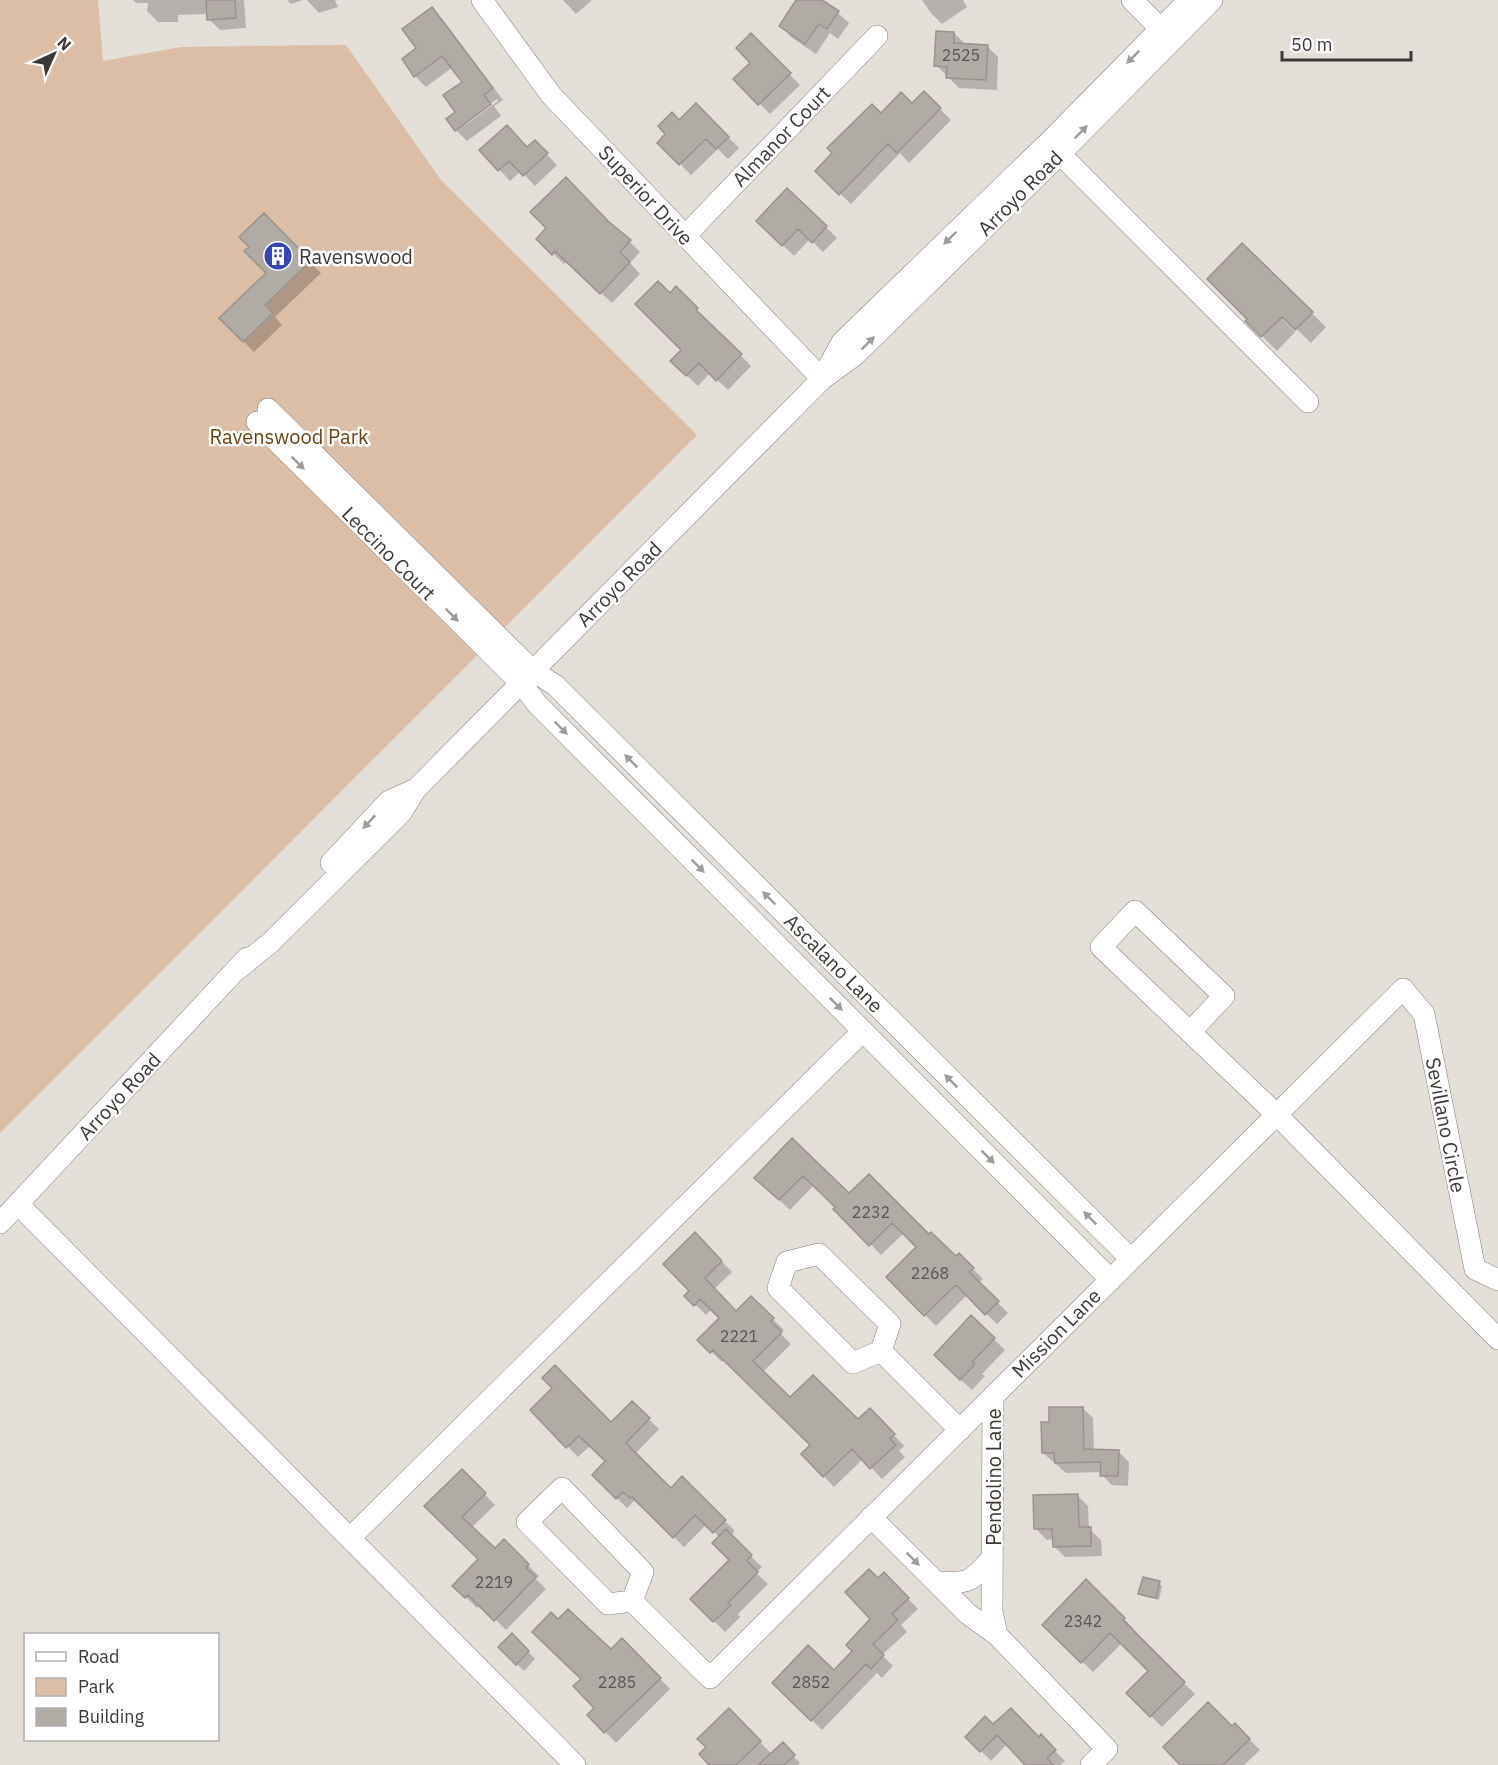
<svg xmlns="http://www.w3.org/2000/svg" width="1498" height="1765" font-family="'IBM Plex Sans',sans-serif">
<rect width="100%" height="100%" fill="#e4ded9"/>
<path fill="#dabea7" d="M0,0H98L103,61L181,47L346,45L441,180L697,435L0,1133Z"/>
<path fill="#0003" fill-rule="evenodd" d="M133,0H244L246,28L220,30L209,19L208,14L178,15V22H158L147,11L148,3H136Z
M287,0H303L291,4Z
M307,0H335L338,7L319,13Z
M563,0H592L576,14Z
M798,0H819L838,13L849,23L838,39L830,33L816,54L791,37L781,26Z
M922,0H963L967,7L942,24L931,13Z
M432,9L443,20L503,100L494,106L501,116L467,141L456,130L464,82L453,67L426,87L415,76L419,48ZM497,99L498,101L465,125V122Z
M954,33L965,44L987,46L998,57L997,90L959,88L936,65Z
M751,35L800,85L770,114L735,79L752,63Z
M926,95L951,120L909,163L900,153L851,204L817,171L834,153L881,115L912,105Z
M696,105L739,148L728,159L718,149L691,175L659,143Z
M535,142L557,165L535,186L521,171L510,181L481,150L527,149Z
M566,180L640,252L630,263L640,274L612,303L567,261L564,264L538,239L548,228Z
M788,190L837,238L823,252L810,239L794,256L758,221Z
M264,215L321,273L275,317L282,325L254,352L221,318L268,273L251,247Z
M1242,245L1326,327L1311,343L1277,310L1275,312L1295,332L1277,351L1247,321L1249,319L1209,279Z
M676,288L751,366L728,390L710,373L698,386L672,361L683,350L670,295Z
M792,1140L849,1196L929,1237L956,1259L959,1255L983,1279L979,1283L1008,1313L997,1324L967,1295L936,1326L888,1277L918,1248L904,1233L881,1255L814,1185L790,1210L756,1178Z
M695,1234L732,1272L714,1289L737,1313L751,1298L784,1330L780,1333L791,1344L763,1372L790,1399L858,1422L881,1421L904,1446L899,1451L905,1457L882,1479L863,1459L834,1487L803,1454L812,1445L725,1359L722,1362L699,1340L721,1318L712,1309L706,1315L687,1296L691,1291Z
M971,1317L1005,1350L982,1374L985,1376L972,1390L946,1366Z
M632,1403L659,1429L635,1454L671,1490L682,1479L735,1531L730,1536L762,1567L756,1573L768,1584L738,1614L740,1617L725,1632L692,1599L731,1560L720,1538L707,1524L684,1547L643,1506L642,1508L634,1501L627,1508L594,1475L607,1461L591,1445L578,1457L532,1410L612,1424Z
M1083,1408L1093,1418L1094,1451L1119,1452L1129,1462L1128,1486L1112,1485L1102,1475V1472L1066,1473L1043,1453L1051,1423Z
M462,1471L495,1505L471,1528L495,1551L504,1541L539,1576L536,1579L546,1589L506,1630L480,1604L477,1608L454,1586L480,1560L426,1506Z
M1077,1495L1088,1506L1089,1529L1101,1540L1102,1556L1065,1557L1054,1546V1539L1047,1540L1036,1529Z
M884,1574L918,1609L901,1625L907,1632L882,1655L893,1666L882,1678L877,1673L822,1730L774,1683L834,1672L854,1651L872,1619L878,1580Z
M1086,1581L1133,1628V1632L1195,1694L1162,1727L1128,1693L1150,1671L1122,1643L1093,1672L1044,1625Z
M1159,1583L1162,1586L1159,1600L1143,1596L1140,1593Z
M512,1635L535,1659L524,1671L500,1647Z
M622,1640L670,1689L616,1743L589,1715L596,1708L583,1679Z
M729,1711L772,1754L782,1744L800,1763L798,1765H773L766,1757L758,1765H711L708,1747Z
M1235,1725L1260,1750L1244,1765H1182Z
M993,1726L1039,1739L1041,1737L1065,1761L1060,1765H1027L1007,1744L991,1761L967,1737Z"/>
<path fill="#b1aba6" stroke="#99938e" stroke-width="1.5" d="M206,0H235L236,18L207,20Z
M796,0H822L839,11L827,29L819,24L805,44L779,26Z
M432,7L493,88L484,95L491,104L455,131L446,119L455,112L443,95L462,82L442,56L414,77L402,59L416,48L402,29Z
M936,31L954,32V43L988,45L986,80L946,78L947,67L934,66Z
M751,33L791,73L758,105L733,79L750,63L736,48Z
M924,91L941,108L897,153L888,144L839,195L815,171L832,153L827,148L872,104L881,113L901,92L912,103Z
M696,103L729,137L716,149L706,139L679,165L657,143L665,134L658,126L672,112L679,120Z
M507,125L527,147L535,140L548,153L523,176L509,161L498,171L479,150Z
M566,177L608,221L631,240L620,252L630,262L600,294L555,251L552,255L536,239L546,228L530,212Z
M787,188L827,226L812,243L798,229L782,246L756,221Z
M264,213L311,261L265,305L273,313L243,342L219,318L266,273L244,251L249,247L239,237Z
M1242,243L1313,312L1295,330L1282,317L1261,337L1245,321L1247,319L1207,279Z
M658,281L670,293L676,286L698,308L696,310L742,354L716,381L699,363L686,376L670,361L681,350L635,304Z
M792,1138L849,1193L869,1174L929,1234L931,1232L956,1256L959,1253L974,1268L969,1272L999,1301L985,1315L956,1285L924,1316L886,1277L916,1247L892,1223L869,1246L833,1209L835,1207L803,1176L779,1200L754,1178Z
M695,1232L722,1261L705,1278L736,1311L751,1296L774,1318L771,1322L782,1332L753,1361L790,1397L813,1375L858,1419L870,1408L895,1434L890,1439L896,1445L870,1469L852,1449L823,1477L801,1454L810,1445L713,1350L710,1353L697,1340L719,1318L700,1299L694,1306L684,1296L689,1291L663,1264Z
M971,1315L995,1338L972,1362L975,1364L960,1380L934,1355Z
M555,1365L611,1422L632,1401L650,1418L626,1443L671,1488L682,1476L726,1520L713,1533L695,1515L673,1538L632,1497L630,1498L623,1492L616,1499L592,1475L605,1461L579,1436L566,1448L530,1410L552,1388L542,1378Z
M1049,1407H1083L1084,1449L1119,1450L1118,1476H1100L1101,1462L1055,1463L1054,1453H1042L1041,1422H1049Z
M462,1469L486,1493L462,1517L495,1548L504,1539L529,1564L526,1568L536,1577L494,1621L468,1595L465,1598L452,1586L478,1559L424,1506Z
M1078,1494L1079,1527H1091V1546L1053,1547L1052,1529H1034L1033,1495Z
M726,1529L752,1555L747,1561L758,1572L728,1603L731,1605L713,1622L690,1599L729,1560L712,1543Z
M869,1569L878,1578L884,1572L909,1598L892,1614L898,1620L873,1644L884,1655L871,1669L866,1664L811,1721L772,1683L808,1645L834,1670L852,1651L846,1645L870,1619L845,1592Z
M1143,1577L1160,1581L1156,1598L1138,1594Z
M1086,1579L1125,1618L1123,1620L1185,1682L1150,1717L1126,1693L1148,1671L1110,1633L1081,1663L1042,1625Z
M568,1609L611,1649L622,1638L661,1678L604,1733L587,1715L594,1708L573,1686L581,1679L532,1632L551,1612L558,1619Z
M512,1633L529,1651L516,1665L498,1647Z
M1208,1702L1232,1726L1235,1723L1250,1739L1223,1765H1180L1163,1747Z
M729,1708L761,1741L736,1765H709L699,1754L706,1747L697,1739Z
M1011,1708L1039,1737L1041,1734L1056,1750L1047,1758L1053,1765H1025L997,1735L980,1752L965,1737L985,1716L993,1724Z
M783,1742L795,1755L784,1765H758Z"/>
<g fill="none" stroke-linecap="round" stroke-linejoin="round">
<g stroke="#85807b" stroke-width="22">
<path id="minor" d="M482,0L551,95L822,379
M1132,0L1170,38
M1051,145L1308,402
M685,236L877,36
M825,373L842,342L1049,142L1189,0
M268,409L533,671L555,685L1131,1259
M257,422L522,684L537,704L1111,1280
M331,863L389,801L416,789
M238,969L270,943L401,813L416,789L822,379L855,355L1060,154L1212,0
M1190,1032L1224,996L1135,911L1101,947L1277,1115L1498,1339
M18,1204L575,1765
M0,1223L247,958
M881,1351L890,1324L819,1254L787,1262L778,1288L853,1363L881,1351L960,1430
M993,1396L992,1611L997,1635
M871,1517L968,1614L997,1635L1107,1749L1091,1765
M350,1538L863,1031
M936,1582C969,1584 971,1582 992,1558
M632,1601L643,1572L562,1488L527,1522L608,1604L632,1601L710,1678L1403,989L1424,1014L1475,1269L1498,1280"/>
</g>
<use href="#minor" stroke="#fff" stroke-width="21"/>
</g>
<defs><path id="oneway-solid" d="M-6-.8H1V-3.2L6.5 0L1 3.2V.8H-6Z" transform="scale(1.5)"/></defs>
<g fill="#9d9c9a">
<use href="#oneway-solid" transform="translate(1133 57) rotate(135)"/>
<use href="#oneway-solid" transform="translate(1081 132) rotate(-45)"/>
<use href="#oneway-solid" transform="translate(950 238) rotate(136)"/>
<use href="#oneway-solid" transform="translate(868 343) rotate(-45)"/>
<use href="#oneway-solid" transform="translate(298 463) rotate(45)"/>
<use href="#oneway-solid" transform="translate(452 615) rotate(45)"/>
<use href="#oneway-solid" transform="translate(561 728) rotate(45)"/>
<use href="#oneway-solid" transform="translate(631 761) rotate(-135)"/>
<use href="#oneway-solid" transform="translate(369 822) rotate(133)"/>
<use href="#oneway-solid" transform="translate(698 866) rotate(45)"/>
<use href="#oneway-solid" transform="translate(769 898) rotate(-135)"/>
<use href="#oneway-solid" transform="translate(836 1004) rotate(45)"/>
<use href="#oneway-solid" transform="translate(951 1081) rotate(-135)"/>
<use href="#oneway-solid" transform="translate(988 1157) rotate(45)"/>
<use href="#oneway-solid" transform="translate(1090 1218) rotate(-135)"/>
<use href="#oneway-solid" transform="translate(913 1559) rotate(45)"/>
</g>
<defs>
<g id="building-disc" transform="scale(1.5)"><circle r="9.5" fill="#3644b7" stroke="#fff"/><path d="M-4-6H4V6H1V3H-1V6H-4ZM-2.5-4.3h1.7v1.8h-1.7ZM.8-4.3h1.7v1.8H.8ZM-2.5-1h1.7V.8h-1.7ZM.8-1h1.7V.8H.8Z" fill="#fff"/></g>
</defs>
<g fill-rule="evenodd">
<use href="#building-disc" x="278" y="256"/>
</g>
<g text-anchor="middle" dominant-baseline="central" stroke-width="5" stroke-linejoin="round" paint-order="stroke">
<g font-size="16" fill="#585552">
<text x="961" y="55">2525</text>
<text x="871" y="1212">2232</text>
<text x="930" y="1273">2268</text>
<text x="739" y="1336">2221</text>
<text x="494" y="1582">2219</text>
<text x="1083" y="1621">2342</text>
<text x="617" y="1682">2285</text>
<text x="811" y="1682">2852</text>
</g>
<g font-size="20" fill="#3b3836" stroke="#fff">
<text transform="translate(781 136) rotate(-46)">Almanor Court</text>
<text transform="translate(1020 193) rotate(-45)">Arroyo Road</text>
<text transform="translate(646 195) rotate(47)">Superior Drive</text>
<text transform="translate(389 553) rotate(45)">Leccino Court</text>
<text transform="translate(619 584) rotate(-45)">Arroyo Road</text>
<text transform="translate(834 963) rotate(45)">Ascalano Lane</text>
<text transform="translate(119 1096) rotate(-47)">Arroyo Road</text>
<text transform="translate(1446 1125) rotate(79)">Sevillano Circle</text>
<text transform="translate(1056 1333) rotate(-45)">Mission Lane</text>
<text transform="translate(993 1477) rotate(-90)">Pendolino Lane</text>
</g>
<g font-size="20" fill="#3b3836" stroke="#fff" text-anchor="start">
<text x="299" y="256">Ravenswood</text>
</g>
<g font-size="20" fill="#6f4216" stroke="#fff">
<text x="289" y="436">Ravenswood Park</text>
</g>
</g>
<rect x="24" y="1633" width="195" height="108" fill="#ffffff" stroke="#b1afaf" stroke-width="1.5"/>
<rect x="36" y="1652" width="30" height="9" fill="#ffffff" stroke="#b1afaf" stroke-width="1.5"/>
<text x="78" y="1663" font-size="18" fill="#3b3836">Road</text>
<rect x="36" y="1678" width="30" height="18" fill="#dabea7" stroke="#b1afaf" stroke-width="1.5"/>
<text x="78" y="1693" font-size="18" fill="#3b3836">Park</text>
<rect x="36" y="1708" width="30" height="18" fill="#b1aba6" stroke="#b1afaf" stroke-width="1.5"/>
<text x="78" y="1723" font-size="18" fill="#3b3836">Building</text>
<g transform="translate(54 54) rotate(45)" stroke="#ffffff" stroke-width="4.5" paint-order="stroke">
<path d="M0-4.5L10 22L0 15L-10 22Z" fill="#3b3836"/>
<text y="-9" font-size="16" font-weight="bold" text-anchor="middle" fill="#3b3836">N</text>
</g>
<path d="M1282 51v9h129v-9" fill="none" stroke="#3b3836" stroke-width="3"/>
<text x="1291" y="51" font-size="18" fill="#3b3836" stroke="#ffffff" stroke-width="4.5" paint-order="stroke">50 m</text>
</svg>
